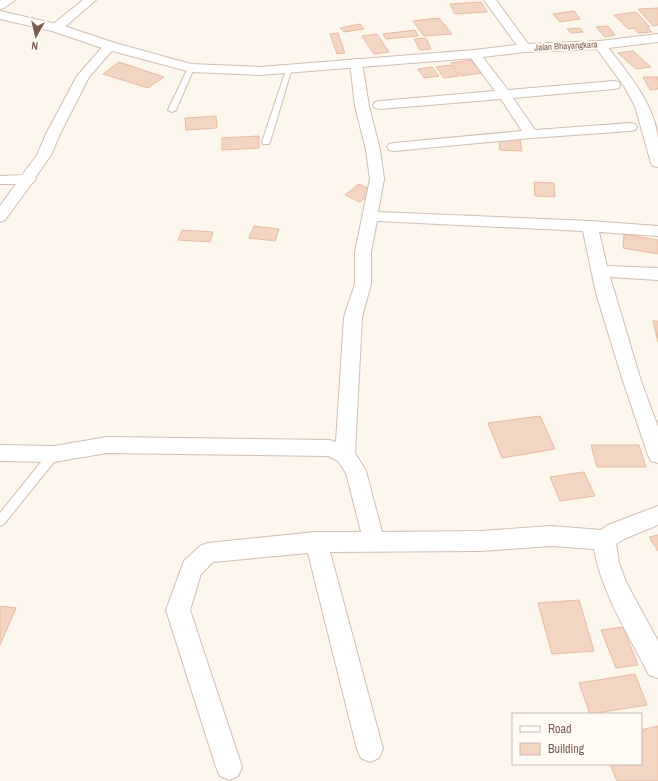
<svg xmlns="http://www.w3.org/2000/svg" width="658" height="781" font-family="'Archivo Narrow',sans-serif">
<rect width="100%" height="100%" fill="#fdf6ec"/>
<path fill="#f3d5c3" stroke="#e6bba3" d="M481,2L487,12L455,14L450,4Z
M658,8V25L653,26L638,9Z
M574,11L580,19L560,22L553,14Z
M636,12L650,27H647L652,32L638,33L634,28L628,29L614,15Z
M439,18L452,34L424,36L413,21Z
M360,24L364,29L344,32L340,28Z
M608,26L615,35L605,37L596,27Z
M580,28L583,32L571,33L567,29Z
M415,30L418,36L386,39L383,34Z
M338,33L345,53L337,54L330,34Z
M377,34L389,52L374,54L362,36Z
M426,38L431,49L420,50L414,39Z
M633,51L651,67L636,69L618,53Z
M471,60L482,73L461,76L451,63Z
M119,62L164,77L148,88L103,74Z
M451,65L459,76L444,78L436,67Z
M432,67L439,76L424,78L418,69Z
M643,77H658V89L650,90Z
M216,116L217,128L186,130L185,118Z
M259,136V148L222,150V138Z
M499,140H520L522,151L500,150Z
M534,182L554,183L555,197L535,196Z
M359,184L374,191L360,202L345,195Z
M254,226L279,229L275,241L249,238Z
M182,230L213,232L210,242L178,240Z
M624,234L658,240V254L623,248Z
M653,321H658V342Z
M540,416L555,449L502,458L488,423Z
M591,445H639L646,467H597Z
M584,472L595,496L560,501L550,477Z
M658,535V551L649,537Z
M579,600L594,651L552,654L538,603Z
M1,606L16,608L0,645V608Z
M623,627L638,665L616,668L601,630Z
M635,674L647,705L590,714L579,683Z
M658,726V781H617L610,764H641V730Z"/>
<g fill="none" stroke-linecap="round" stroke-linejoin="round">
<g stroke="#d1beb0" stroke-width="2">
<path id="service" d="M191,66L194,68L176,110L172,112L168,110L188,68Z
M287,67L292,68L270,142L269,144H263L262,142Z
M54,450L58,451L59,454L58,457L4,524L0,526V513L50,451Z"/>
</g>
<g stroke="#d1beb0" stroke-width="2">
<path id="minor" d="M1,0H15L4,8L0,9V1Z
M83,0H96L60,31H52L50,28L52,25Z
M484,0H496L531,48L529,51H521Z
M600,41L604,42C625,70 655,103 658,139C658,148 658,158 658,167L653,166L651,163L635,106L624,86L594,45L596,42Z
M110,42L114,43L116,46L89,77L60,134L51,155L35,178L36,179L34,182L32,183L5,220L0,222V206L16,184H0V176L22,175L37,155L46,134L77,76L106,43Z
M474,50L478,51L508,90L614,81L619,82L620,85L619,88L614,89L513,98L535,130L630,123L635,124L637,127L635,130L630,131L531,138L394,151L389,150L387,147L389,144L394,143L522,131L501,99L380,109L375,108L373,105L375,102L380,101L495,91L468,54L470,51Z
M356,59L360,60L362,63L369,106L380,150L384,179L378,212L590,221L658,226V236L599,232L607,266L658,268V280L610,277L641,381L658,427V463L651,461L648,455L623,381L596,293L583,231L377,221L371,252V284L362,317L355,453L366,471L382,532L480,531L551,526L601,530L608,525L658,506V525L624,539L616,544L619,563L626,582L658,641V678L649,675C629,635 602,594 594,549L551,546L480,551L330,552L383,749L379,758L370,762L361,758L357,749L308,553L213,562L201,574L190,610L242,767L238,776L229,780L220,776L216,767L166,610L184,561L200,546L208,543L316,532H361L346,473L338,461L328,456L107,453L54,462L0,461V445L54,446L107,437L330,440L336,442L344,317L355,284V252L370,179L366,150L355,106L350,63L352,60Z"/>
</g>
<g stroke="#d1beb0" stroke-width="2">
<path id="tertiary" d="M0,11L61,25L115,43L191,64L260,67L474,50L525,44L600,41L658,34V42L600,49L525,52L474,58L260,75L191,72L105,49L52,31L0,19Z"/>
</g>
<use href="#service" fill="#fff" fill-rule="evenodd"/>
<use href="#minor" fill="#fff" fill-rule="evenodd"/>
<use href="#tertiary" fill="#fff" fill-rule="evenodd"/>
</g>
<g text-anchor="middle" dominant-baseline="central" stroke-width="3.5" stroke-linejoin="round" paint-order="stroke">
<g font-size="9" fill="#7a5c4d" stroke="#fffaf3">
<text transform="translate(566 46) rotate(-3)">Jalan Bhayangkara</text>
</g>
</g>
<rect x="512" y="713" width="130" height="52" fill="#fffaf3" stroke="#cabbb1"/>
<rect x="520" y="726" width="20" height="6" fill="#ffffff" stroke="#cabbb1"/>
<text x="548" y="733" font-size="12" fill="#7a5c4d">Road</text>
<rect x="520" y="743" width="20" height="12" fill="#f3d5c3" stroke="#cabbb1"/>
<text x="548" y="753" font-size="12" fill="#7a5c4d">Building</text>
<g transform="translate(36 36) rotate(188)" stroke="#fffaf3" stroke-width="3" paint-order="stroke">
<path d="M0-3L7 15L0 10L-7 15Z" fill="#7a5c4d"/>
<text y="-6" font-size="11" font-weight="bold" text-anchor="middle" fill="#7a5c4d">N</text>
</g>
</svg>
